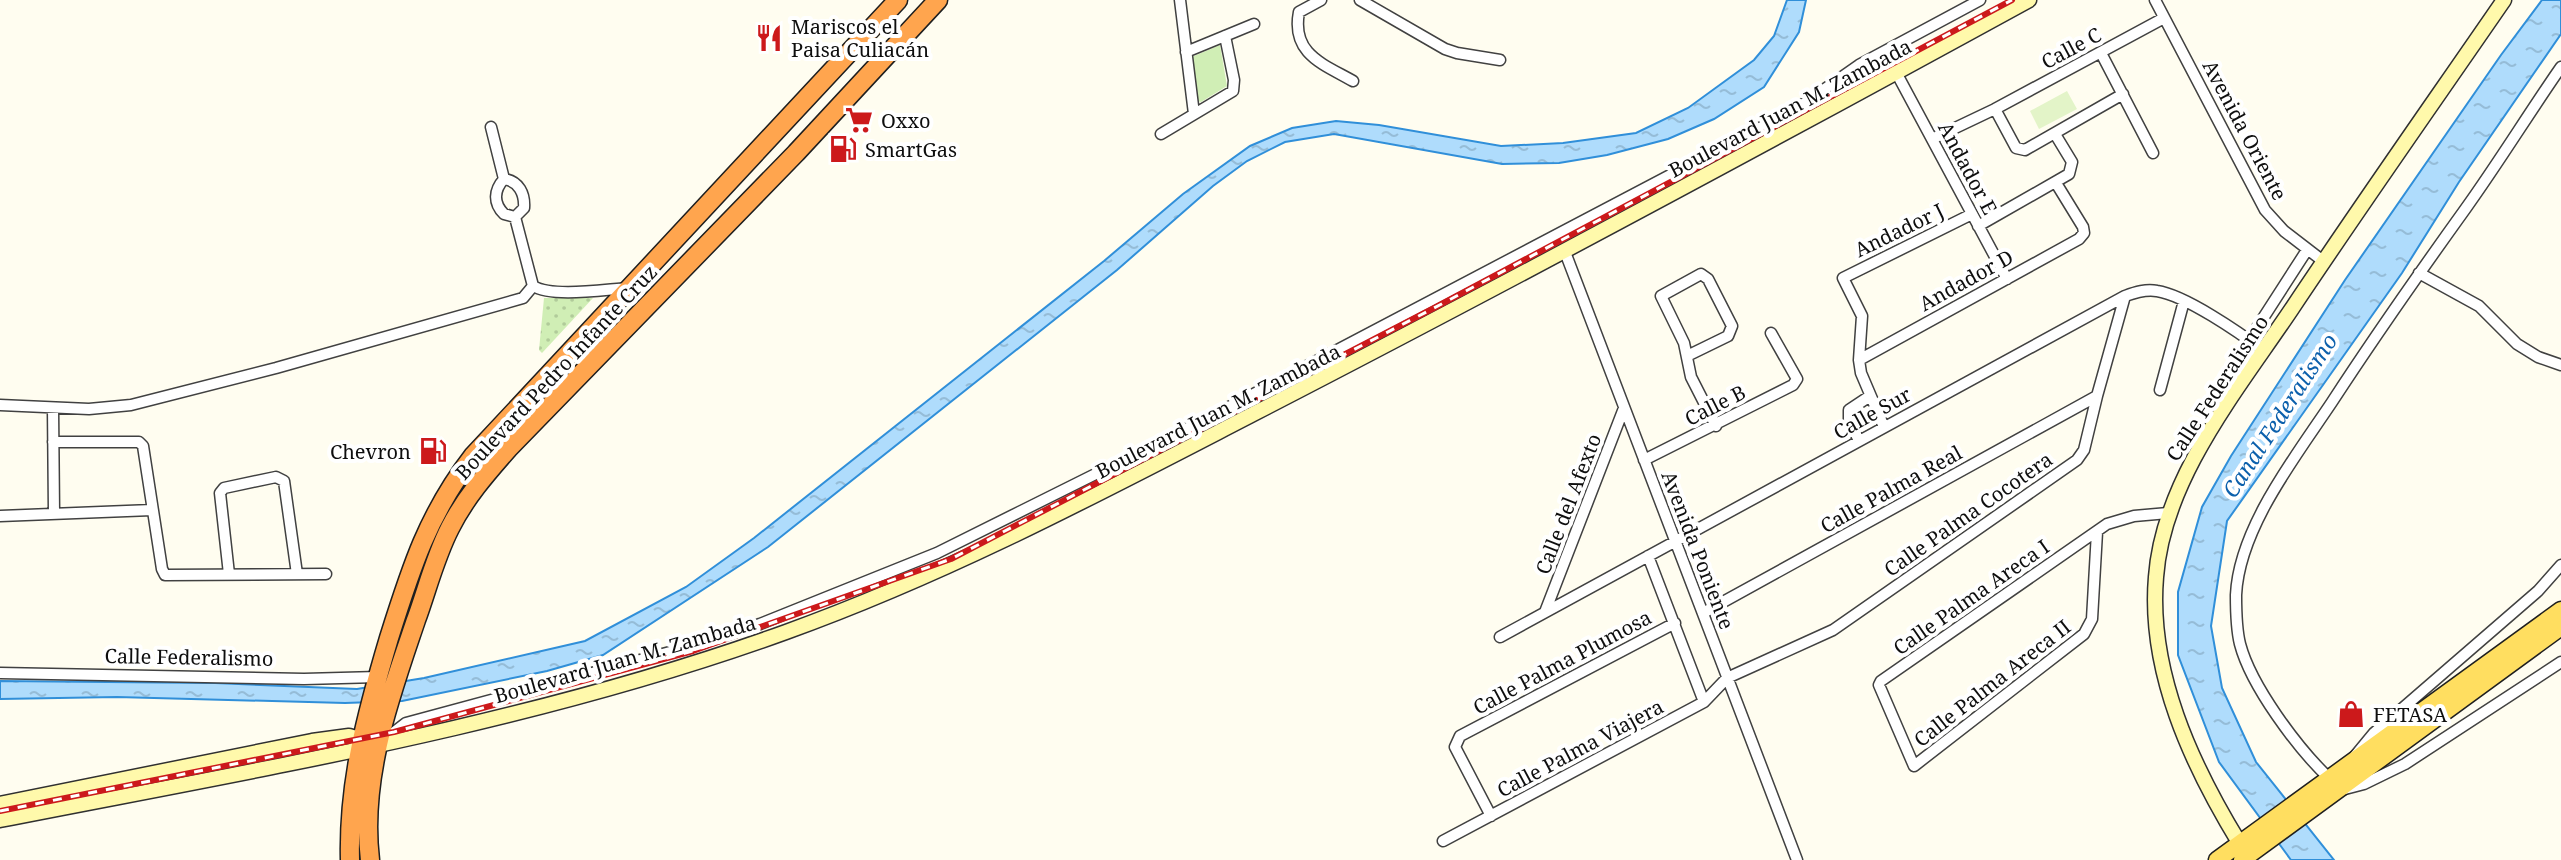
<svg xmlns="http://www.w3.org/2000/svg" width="2561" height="860" font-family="'Noto Serif',serif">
<defs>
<pattern id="grass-dots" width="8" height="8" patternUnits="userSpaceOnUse" patternTransform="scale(2)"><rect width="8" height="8" fill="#d0eeb5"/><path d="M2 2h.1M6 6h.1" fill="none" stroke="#b1cb9a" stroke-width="1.8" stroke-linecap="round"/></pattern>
<pattern id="water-ripples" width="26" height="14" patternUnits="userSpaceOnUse" patternTransform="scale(2)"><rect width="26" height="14" fill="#afdcfc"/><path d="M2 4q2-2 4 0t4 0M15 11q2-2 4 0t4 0" fill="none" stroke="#95bcd7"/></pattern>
</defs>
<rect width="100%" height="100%" fill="#fffdf0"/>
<path fill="url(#grass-dots)" d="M544,298H593L542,353L539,350Z"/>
<path fill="#d0eeb5" d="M1220,45L1227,86L1201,102L1194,100L1187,59Z"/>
<path fill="#e3f4c8" d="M2067,91L2077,109L2039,129L2030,111Z"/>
<path fill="url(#water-ripples)" stroke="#308fd9" stroke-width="2" d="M1787,0H1806L1799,32L1764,87L1714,119L1668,139L1607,155L1559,163L1502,164L1334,134L1285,142L1247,161L1213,186L1117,270L768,547L603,655L547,671L402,701L345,703L117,697L0,699V681L215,683L357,689L424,678L585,641L686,587L754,538L1104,261L1183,194L1250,146L1292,128L1336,121L1379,125L1501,146L1563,143L1636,133L1688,108L1754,60L1774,36Z
M2542,0H2561V34L2459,182L2402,273L2227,521L2211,626L2222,688L2256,762L2334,860H2291L2219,762L2178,655V592L2202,507L2231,456L2345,280L2501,55Z"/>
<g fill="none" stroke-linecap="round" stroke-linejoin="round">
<g stroke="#414141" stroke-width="13">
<path id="street" d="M1180,0L1194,114
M1321,0L1299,12C1291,54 1323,64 1353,81
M1360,0L1445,49L1457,53L1500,60
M2155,0L2265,210L2284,231L2323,261
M1186,52L1254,24
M2101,53L2153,153
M1897,74L2007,279
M1995,109L2016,148L2025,150L2123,94
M491,127L504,179
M1161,134L1233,91L1234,80L1225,36
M1932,139L1995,109L2164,18
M504,179C519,181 525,194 524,208L515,217L504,214C493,203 494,190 504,179Z
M515,217L533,286
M1978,226L2069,174L2072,162L2055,134
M1565,252L1797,860
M2419,273L2479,306L2517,344L2538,357L2561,365
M533,286C553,298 607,289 630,288
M2249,340L2307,250
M1687,356L1728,336L1732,326L1708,279L1701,274L1661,296L1684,343L1691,377L1716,426
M1859,360L2079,239L2084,233L2083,227L2056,183
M2160,390L2184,301
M0,405L89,409L131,405L276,368L523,298L533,286
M53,408L54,513
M1884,427L1861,373L1859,360L1862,316L1843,278L1972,214
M1859,441L1849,419V410L1870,396
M53,442H139L143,446L162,569L165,575L326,574
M1644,460L1793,385L1797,379L1771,333
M0,516L152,510
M2097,532L2092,619L2084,634L1914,766L1879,685L1881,681L2107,524L2134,516L2168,513
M1648,556L1704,702
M229,574L220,493L224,488L276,477L284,481L297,574
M1545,612L1624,408
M1703,613L2097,396
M1500,637L2125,296C2136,292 2146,289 2157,291C2185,295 2240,333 2264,351
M0,673L304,679L378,677
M380,743L406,723L696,645L760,624L937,553L1206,419L1796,109L1859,65L1980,0
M2355,756L2374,733L2538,591L2561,565
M2330,779C2298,749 2251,686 2240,644C2236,628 2236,611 2236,595C2239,528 2296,456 2332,402C2375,336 2420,272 2466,208C2499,162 2529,113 2561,67
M2345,789L2364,784L2405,764L2561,662
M1491,816L1455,747L1460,736L1675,623
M1443,841L1704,702L1727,678L1833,630L2077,460L2084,450L2097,396L2125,296"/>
</g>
<g stroke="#303030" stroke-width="17">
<path id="secondary" d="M0,804L312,741L349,736L370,742
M0,820C264,768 532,724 786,632C950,573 1102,492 1257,412C1517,278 1773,140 2029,0
M2240,844C2191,764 2148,671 2156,577C2163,479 2238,389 2291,310C2361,205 2433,103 2504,0"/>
</g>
<g stroke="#1f1f1f" stroke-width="19">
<path id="primary" d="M2217,860L2561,610
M2242,860L2561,627"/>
</g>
<g stroke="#1f1f1f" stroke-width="21">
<path id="highway" d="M350,860C348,782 367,712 389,638C411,568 428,514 473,456L898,0
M370,860C360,777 390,697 416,620C427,590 435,557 450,528C465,498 486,474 508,449L796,153L938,0"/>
</g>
<use href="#street" stroke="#fff" stroke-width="10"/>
<use href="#secondary" stroke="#fff9ab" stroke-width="14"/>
<use href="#primary" stroke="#ffde60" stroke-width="16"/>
<use href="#highway" stroke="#ffa54e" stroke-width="18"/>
<g stroke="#cc191b" stroke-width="6">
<path id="rail" d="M0,811L394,732L693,651L951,559L1434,308L2012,0"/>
</g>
<use href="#rail" stroke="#fff" stroke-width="3" stroke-dasharray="9" stroke-linecap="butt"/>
</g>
<defs>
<g id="restaurant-bare" transform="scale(2.16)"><path d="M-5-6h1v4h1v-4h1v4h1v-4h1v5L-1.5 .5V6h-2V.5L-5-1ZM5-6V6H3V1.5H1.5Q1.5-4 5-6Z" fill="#cc191b" stroke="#fff" stroke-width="2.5" paint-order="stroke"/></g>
<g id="supermarket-bare" transform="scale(2.16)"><path d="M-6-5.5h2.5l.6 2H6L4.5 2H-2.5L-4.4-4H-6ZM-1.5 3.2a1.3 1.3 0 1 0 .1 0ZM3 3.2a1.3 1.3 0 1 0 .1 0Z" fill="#cc191b" stroke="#fff" stroke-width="2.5" paint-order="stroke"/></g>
<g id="fuel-bare" transform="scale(2.16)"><path d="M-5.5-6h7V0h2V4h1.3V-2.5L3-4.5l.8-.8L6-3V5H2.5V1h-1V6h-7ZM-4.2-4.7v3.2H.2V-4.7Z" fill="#cc191b" stroke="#fff" stroke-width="2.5" paint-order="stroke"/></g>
<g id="shop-bare" transform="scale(2.16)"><path d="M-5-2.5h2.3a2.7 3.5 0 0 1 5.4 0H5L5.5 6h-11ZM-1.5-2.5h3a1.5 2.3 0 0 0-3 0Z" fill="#cc191b" stroke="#fff" stroke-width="2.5" paint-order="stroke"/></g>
</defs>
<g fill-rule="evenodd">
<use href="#restaurant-bare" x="769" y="38"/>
<use href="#supermarket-bare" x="859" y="120"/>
<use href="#fuel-bare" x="843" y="149"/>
<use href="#fuel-bare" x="433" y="451"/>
<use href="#shop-bare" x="2351" y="714"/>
</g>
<g text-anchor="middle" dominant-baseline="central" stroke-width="8" stroke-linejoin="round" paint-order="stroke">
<g font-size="20" fill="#0e0e0e" stroke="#fff" text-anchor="start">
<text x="791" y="26">Mariscos el<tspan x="791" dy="23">Paisa Culiacán</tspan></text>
<text x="881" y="120">Oxxo</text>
<text x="865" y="149">SmartGas</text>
<text x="411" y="451" text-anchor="end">Chevron</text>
<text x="2373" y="714">FETASA</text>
</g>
<g font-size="20" fill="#0e0e0e" stroke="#fff">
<text transform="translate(2071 48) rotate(-28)">Calle C</text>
<text transform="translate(1790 108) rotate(-28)">Boulevard Juan M. Zambada</text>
<text transform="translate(2245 130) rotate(62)">Avenida Oriente</text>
<text transform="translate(1968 168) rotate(62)">Andador E</text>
<text transform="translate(1899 230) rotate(-26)">Andador J</text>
<text transform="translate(1966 280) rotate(-29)">Andador D</text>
<text transform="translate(556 372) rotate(-47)">Boulevard Pedro Infante Cruz</text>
<text transform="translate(2217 388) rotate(-57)">Calle Federalismo</text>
<text transform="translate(1715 405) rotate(-27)">Calle B</text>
<text transform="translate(1218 411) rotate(-27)">Boulevard Juan M. Zambada</text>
<text transform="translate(1872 413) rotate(-29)">Calle Sur</text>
<text transform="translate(1891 489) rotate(-29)">Calle Palma Real</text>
<text transform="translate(1568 504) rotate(-69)">Calle del Afexto</text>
<text transform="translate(1968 514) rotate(-35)">Calle Palma Cocotera</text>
<text transform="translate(1698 550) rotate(69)">Avenida Poniente</text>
<text transform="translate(1971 597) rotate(-35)">Calle Palma Areca I</text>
<text transform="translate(189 657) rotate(1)">Calle Federalismo</text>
<text transform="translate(625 659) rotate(-16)">Boulevard Juan M. Zambada</text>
<text transform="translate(1562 662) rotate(-28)">Calle Palma Plumosa</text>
<text transform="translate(1992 683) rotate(-38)">Calle Palma Areca II</text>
<text transform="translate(1580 748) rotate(-28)">Calle Palma Viajera</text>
</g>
<g font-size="22" font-style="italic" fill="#0c60ac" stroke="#fff">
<text transform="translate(2279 415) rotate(-57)">Canal Federalismo</text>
</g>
</g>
</svg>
